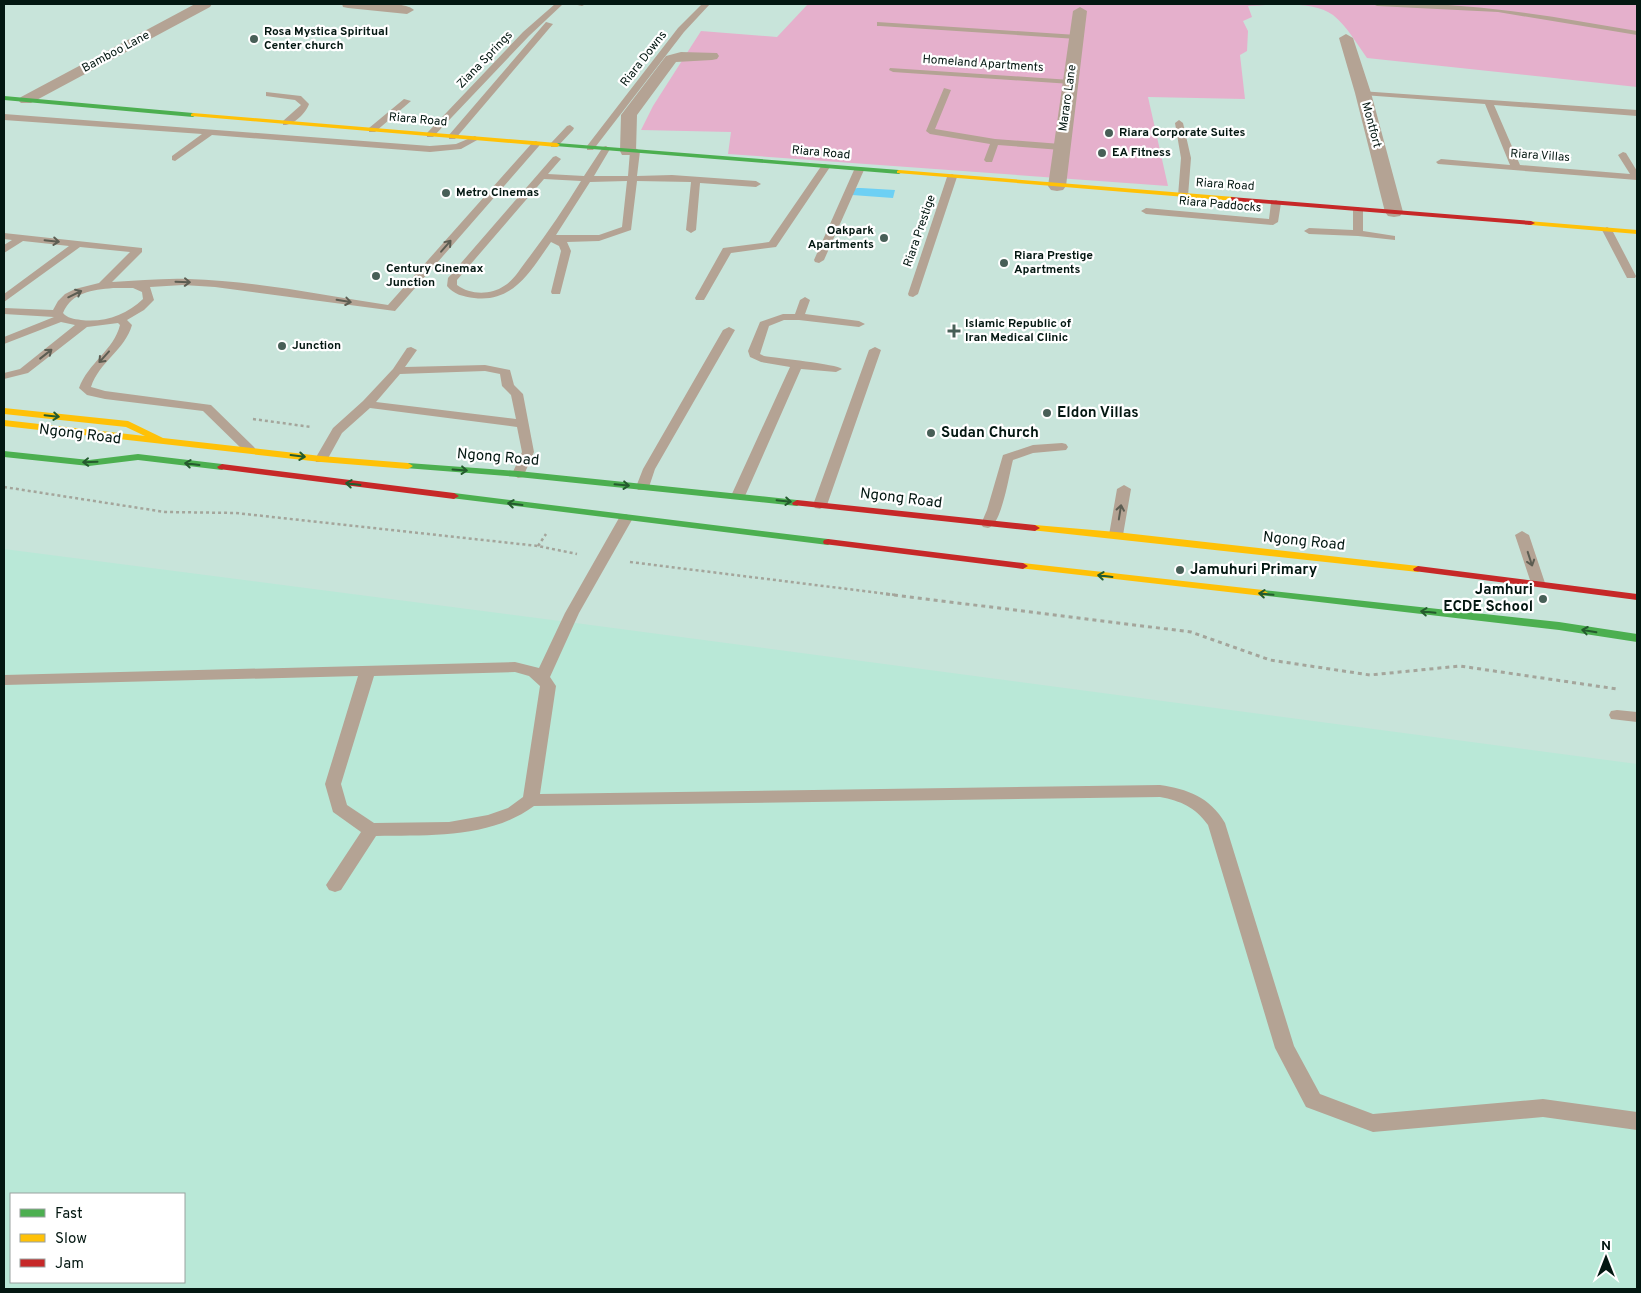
<svg xmlns="http://www.w3.org/2000/svg" width="1641" height="1293" font-family="Overpass,sans-serif">
<rect width="100%" height="100%" fill="#c8e4da"/>
<path fill="#b9e8d7" fill-rule="evenodd" d="M4,549L568,622L1637,764V1289H4ZM11,1194H184V1282H11Z"/>
<path fill="#e5b0cc" d="M808,4H1637V87L1367,58C1357,44 1347,26 1333,15C1313,0 1272,5 1248,6L1252,17L1243,21L1248,31L1247,51L1240,55L1245,99L1148,97L1168,186L728,154L731,132L641,130L653,106L701,31L777,37Z"/>
<path fill="#6dd0f4" d="M857,188H861L895,190L893,198L852,195V190Z"/>
<g fill="none" stroke-linecap="round" stroke-linejoin="round">
<path stroke="#a4a59b" stroke-width="2.5" stroke-dasharray="3 3" stroke-linecap="butt" d="M253,419L311,427
M4,487L165,512L236,513L538,546L577,554
M538,546L546,534
M630,562L896,595"/>
<path stroke="#a4a59b" stroke-width="3" stroke-dasharray="4 4" stroke-linecap="butt" d="M886,594L1191,632L1270,660L1370,675L1460,666L1617,689"/>
<path fill="#b4a394" fill-rule="evenodd" d="M555,4H563L529,36L433,137H427V133L523,32Z
M573,4H586L582,6Z
M702,4H710L684,32L593,150H587V146L678,28Z
M1373,4C1462,0 1550,16 1637,31V35L1498,12L1377,6Z
M546,22L553,24L455,139H449V135Z
M877,22L1077,35L1081,37L1077,39L880,26H877Z
M890,68L1071,80L1075,82L1071,84L893,72L889,70Z
M944,88L951,90L935,129L995,139L1061,144L1065,147L1061,150L998,145L992,162H986L984,160L990,144L930,134L926,131Z
M1360,91L1637,110V116L1494,105L1520,165L1630,174L1618,155L1623,152L1626,153L1637,171V180L1438,164L1436,162L1441,159L1510,165L1485,104L1363,95H1360Z
M266,92L301,96L309,104C306,113 293,126 283,125V121L301,105L295,100L266,96Z
M404,99L411,101L375,132H369V128Z
M4,114L430,146L456,144L475,136L479,139L461,149L430,152L212,135L175,161L172,160V156L202,134L4,120Z
M1179,120L1183,123L1191,158L1188,196L1183,199L1178,196L1181,158L1175,123Z
M570,125L574,128L573,130L557,147H551V143L567,126Z
M536,141L540,144L539,146L395,311L215,287L183,285L150,287L154,300L144,310L127,320L132,325C125,350 99,362 91,387L105,391L211,405L254,447L256,450L254,453H246L203,411L105,399L87,395L79,388C88,363 114,350 120,325L118,323L87,327L28,373L4,379V373L20,369L75,325L61,322L4,344V337L54,317L4,314V308L53,310L58,301L65,294L75,289L99,283L130,252L80,247L4,302V294L69,246L23,241L4,253V245L12,240L4,239V233L142,248V252L112,282C137,281 163,278 188,279C255,281 322,295 388,305L533,142ZM113,288H133L142,292L143,299C126,315 104,323 81,320C74,319 67,318 63,313C72,292 92,290 113,288Z
M606,146L610,149L594,176H628L630,151L635,148L640,151L637,176L672,175L756,181L761,184L756,187L700,183L696,230L691,233L686,230L691,182L637,181L631,230L599,241L567,242L571,251L560,294H552L551,292L561,251L559,246L551,242C531,270 514,303 474,298C464,297 453,294 447,286L448,278L553,157L556,156L561,159L548,174L584,176L603,147ZM544,179L581,181C564,209 546,235 527,260C520,269 514,280 504,286C491,295 470,295 457,285V280ZM627,181L622,227L599,235H556L590,182Z
M825,164L830,167L776,247L731,253L704,300H696L695,298L723,248L769,242L822,165Z
M859,167L864,170L824,260L819,263L815,262L814,260L854,170Z
M952,174L957,177L918,294L913,297L909,296L908,294L947,177Z
M1276,200L1281,203L1278,222L1273,225L1146,214L1141,211L1146,208L1269,219L1271,203Z
M1358,207L1363,210V231L1395,236V240L1358,236L1309,234L1304,231L1309,228L1353,230V210Z
M1607,227L1612,230L1636,276L1635,278H1627L1626,276L1602,230Z
M805,297L810,300L805,314L859,321L865,324L859,327L799,320H784L769,326L760,354L764,356C777,358 837,364 842,369L836,372L801,369L745,496L743,499H733L731,496L790,367L761,362L750,357L748,351L760,322L783,314H795L800,300Z
M729,327L735,330L655,469L648,490H638L636,487L643,469L723,330Z
M411,347L417,350L405,367L485,365L510,370L514,385L523,394L534,452L523,477L518,478L512,474L522,452L517,427L370,408L342,433L326,462H316L315,459L333,428L363,401L393,369L407,348ZM485,371L500,374L502,386L511,395L516,419L376,402L400,374Z
M875,347L881,350L827,505L820,509L815,508L813,505L869,350Z
M1062,443L1066,444L1068,447L1066,450L1033,453L1013,460C1009,474 1002,525 988,528L983,527L981,524L987,510L1003,455L1033,445Z
M1124,485L1131,489L1123,535L1116,539L1109,535L1117,489Z
M626,514L633,518L579,613L550,677L556,686L540,794L1160,785C1187,789 1210,797 1225,823L1294,1046L1320,1094L1373,1114L1543,1099L1637,1112V1130L1543,1117L1373,1132L1306,1107L1275,1048L1208,825C1195,807 1181,801 1160,797L534,806C489,839 430,835 376,836L341,890L335,892L329,890L326,885L361,832L333,812L325,784L358,676L4,685V675L515,662L539,668L565,613L619,518ZM515,672L529,676L540,686L523,797L508,808L488,815L449,822L374,823L347,805L341,784L374,676Z
M1522,531L1529,535L1545,583L1543,586H1533L1531,583L1515,535Z
M1617,710L1637,712V722L1611,719L1609,715L1611,711Z"/>
<path fill="#b4a394" fill-rule="evenodd" d="M195,4H212L210,7L31,103H21L18,100L21,97Z
M342,4C356,4 405,0 414,10L407,14L348,8L343,7Z
M1080,7L1087,11L1066,186L1063,190L1057,191L1051,190L1048,186L1073,11Z
M1346,34L1353,38L1371,93L1403,212L1400,216L1394,217L1388,216L1385,212L1355,93L1339,38Z
M681,52L717,53L719,56L717,59L712,60L676,62L637,115L636,151L634,155H622L620,151L621,115L666,56Z"/>
<path fill="#4caf50" fill-rule="evenodd" d="M4,96L193,113L196,115L193,117L4,100Z
M557,143L899,170L902,172L899,174L555,146V144Z
M4,451L89,460L138,454L222,464L227,467L222,470L138,460L89,466L4,457Z
M408,463L518,471L797,500L802,503L797,506L518,477L405,468L403,466Z
M454,493L828,539L833,542L828,545L451,498L449,496Z
M1263,590L1559,622L1637,634V642L1559,630L1259,595L1258,593L1259,591Z"/>
<path fill="#ffc107" fill-rule="evenodd" d="M193,113L557,143L560,145L557,147L191,116V114Z
M899,170L1234,197L1238,199L1234,201L897,173V171Z
M1528,221L1637,230V234L1531,225H1528Z
M4,408L128,421L163,438L321,456L408,463L413,466L408,469L321,462L4,426V420L145,436L126,427L4,414Z
M1035,525L1116,532L1418,566L1423,569L1418,572L1031,530L1030,528Z
M1023,563L1263,590L1268,593L1263,596L1019,568L1018,566L1019,564Z"/>
<path fill="#c62828" fill-rule="evenodd" d="M1231,197L1531,221L1535,223L1531,225L1234,201H1231Z
M222,464L454,493L459,496L454,499L219,469L217,467Z
M797,500L1035,525L1040,528L1035,531L793,505L792,503Z
M828,539L1023,563L1028,566L1023,569L824,544L823,542L824,540Z
M1418,566L1637,594V600L1414,571L1413,569Z"/>
</g>
<defs><path id="oneway-shaft" d="M-6 0H5M1.5-3L5.5 0L1.5 3" fill="none" stroke-width="1.6" stroke-linecap="round" stroke-linejoin="round" transform="scale(1.25)"/></defs>
<g stroke="#5c5d52">
<use href="#oneway-shaft" transform="translate(52 241) rotate(6)"/>
<use href="#oneway-shaft" transform="translate(446 246) rotate(-49)"/>
<use href="#oneway-shaft" transform="translate(183 282) rotate(2)"/>
<use href="#oneway-shaft" transform="translate(75 294) rotate(-26)"/>
<use href="#oneway-shaft" transform="translate(344 301) rotate(9)"/>
<use href="#oneway-shaft" transform="translate(46 354) rotate(-38)"/>
<use href="#oneway-shaft" transform="translate(104 357) rotate(132)"/>
<use href="#oneway-shaft" transform="translate(1120 512) rotate(-81)"/>
<use href="#oneway-shaft" transform="translate(1530 559) rotate(72)"/>
</g>
<g stroke="#245b2d">
<use href="#oneway-shaft" transform="translate(52 416) rotate(6)"/>
<use href="#oneway-shaft" transform="translate(298 456) rotate(7)"/>
<use href="#oneway-shaft" transform="translate(90 462) rotate(178)"/>
<use href="#oneway-shaft" transform="translate(192 464) rotate(-173)"/>
<use href="#oneway-shaft" transform="translate(460 470) rotate(4)"/>
<use href="#oneway-shaft" transform="translate(353 484) rotate(-173)"/>
<use href="#oneway-shaft" transform="translate(622 485) rotate(5)"/>
<use href="#oneway-shaft" transform="translate(784 501) rotate(6)"/>
<use href="#oneway-shaft" transform="translate(515 504) rotate(-173)"/>
<use href="#oneway-shaft" transform="translate(1105 576) rotate(-173)"/>
<use href="#oneway-shaft" transform="translate(1266 594) rotate(-174)"/>
<use href="#oneway-shaft" transform="translate(1428 612) rotate(-174)"/>
<use href="#oneway-shaft" transform="translate(1589 631) rotate(-171)"/>
</g>
<g fill="#485f57" stroke="#fff" stroke-width="2">
<circle cx="254" cy="39" r="5"/>
<circle cx="1109" cy="133" r="5"/>
<circle cx="1102" cy="153" r="5"/>
<circle cx="446" cy="193" r="5"/>
<circle cx="884" cy="238" r="5"/>
<circle cx="1004" cy="263" r="5"/>
<circle cx="376" cy="276" r="5"/>
<path d="M951.5 323.5h5v5h5v5h-5v5h-5v-5h-5v-5h5z"/>
<circle cx="282" cy="346" r="5"/>
<circle cx="1047" cy="413" r="5"/>
<circle cx="931" cy="433" r="5"/>
<circle cx="1180" cy="570" r="5"/>
<circle cx="1543" cy="599" r="5"/>
</g>
<g text-anchor="middle" dominant-baseline="central" stroke-width="4.5" stroke-linejoin="round" paint-order="stroke">
<g font-size="12" font-weight="bold" fill="#031711" stroke="#fff" text-anchor="start">
<text x="264" y="32">Rosa Mystica Spiritual<tspan x="264" dy="14">Center church</tspan></text>
<text x="1119" y="133">Riara Corporate Suites</text>
<text x="1112" y="153">EA Fitness</text>
<text x="456" y="193">Metro Cinemas</text>
<text x="874" y="231" text-anchor="end">Oakpark<tspan x="874" dy="14">Apartments</tspan></text>
<text x="1014" y="256">Riara Prestige<tspan x="1014" dy="14">Apartments</tspan></text>
<text x="386" y="269">Century Cinemax<tspan x="386" dy="14">Junction</tspan></text>
<text x="965" y="324">Islamic Republic of<tspan x="965" dy="14">Iran Medical Clinic</tspan></text>
<text x="292" y="346">Junction</text>
</g>
<g font-size="12" fill="#031711" stroke="#fff">
<text transform="translate(116 52) rotate(-28)">Bamboo Lane</text>
<text transform="translate(644 59) rotate(-52)">Riara Downs</text>
<text transform="translate(485 60) rotate(-46)">Ziana Springs</text>
<text transform="translate(983 64) rotate(4)">Homeland Apartments</text>
<text transform="translate(1068 98) rotate(-82)">Mararo Lane</text>
<text transform="translate(418 120) rotate(5)">Riara Road</text>
<text transform="translate(1371 125) rotate(75)">Montfort</text>
<text transform="translate(821 153) rotate(5)">Riara Road</text>
<text transform="translate(1540 156) rotate(4)">Riara Villas</text>
<text transform="translate(1225 185) rotate(4)">Riara Road</text>
<text transform="translate(1220 205) rotate(5)">Riara Paddocks</text>
<text transform="translate(920 231) rotate(-71)">Riara Prestige</text>
</g>
<g font-size="15" font-weight="bold" fill="#031711" stroke="#fff" text-anchor="start">
<text x="1057" y="413">Eldon Villas</text>
<text x="941" y="433">Sudan Church</text>
<text x="1190" y="570">Jamuhuri Primary</text>
<text x="1533" y="590" text-anchor="end">Jamhuri<tspan x="1533" dy="17">ECDE School</tspan></text>
</g>
<g font-size="15" fill="#031711" stroke="#fff">
<text transform="translate(80 435) rotate(7)">Ngong Road</text>
<text transform="translate(498 458) rotate(5)">Ngong Road</text>
<text transform="translate(901 499) rotate(7)">Ngong Road</text>
<text transform="translate(1304 542) rotate(6)">Ngong Road</text>
</g>
</g>
<rect width="1641" height="1293" fill="none" stroke="#031711" stroke-width="10"/>
<rect x="10" y="1193" width="175" height="90" fill="#ffffff" stroke="#9aa2a0"/>
<rect x="20" y="1209" width="25" height="8" fill="#4caf50" stroke="#9aa2a0"/>
<text x="55" y="1218" font-size="15" fill="#031711">Fast</text>
<rect x="20" y="1234" width="25" height="8" fill="#ffc107" stroke="#9aa2a0"/>
<text x="55" y="1243" font-size="15" fill="#031711">Slow</text>
<rect x="20" y="1259" width="25" height="8" fill="#c62828" stroke="#9aa2a0"/>
<text x="55" y="1268" font-size="15" fill="#031711">Jam</text>
<g transform="translate(1606 1258)" stroke="#ffffff" stroke-width="4" paint-order="stroke">
<path d="M0-4L9 19L0 12L-9 19Z" fill="#031711"/>
<text y="-8" font-size="14" font-weight="bold" text-anchor="middle" fill="#031711">N</text>
</g>
</svg>
